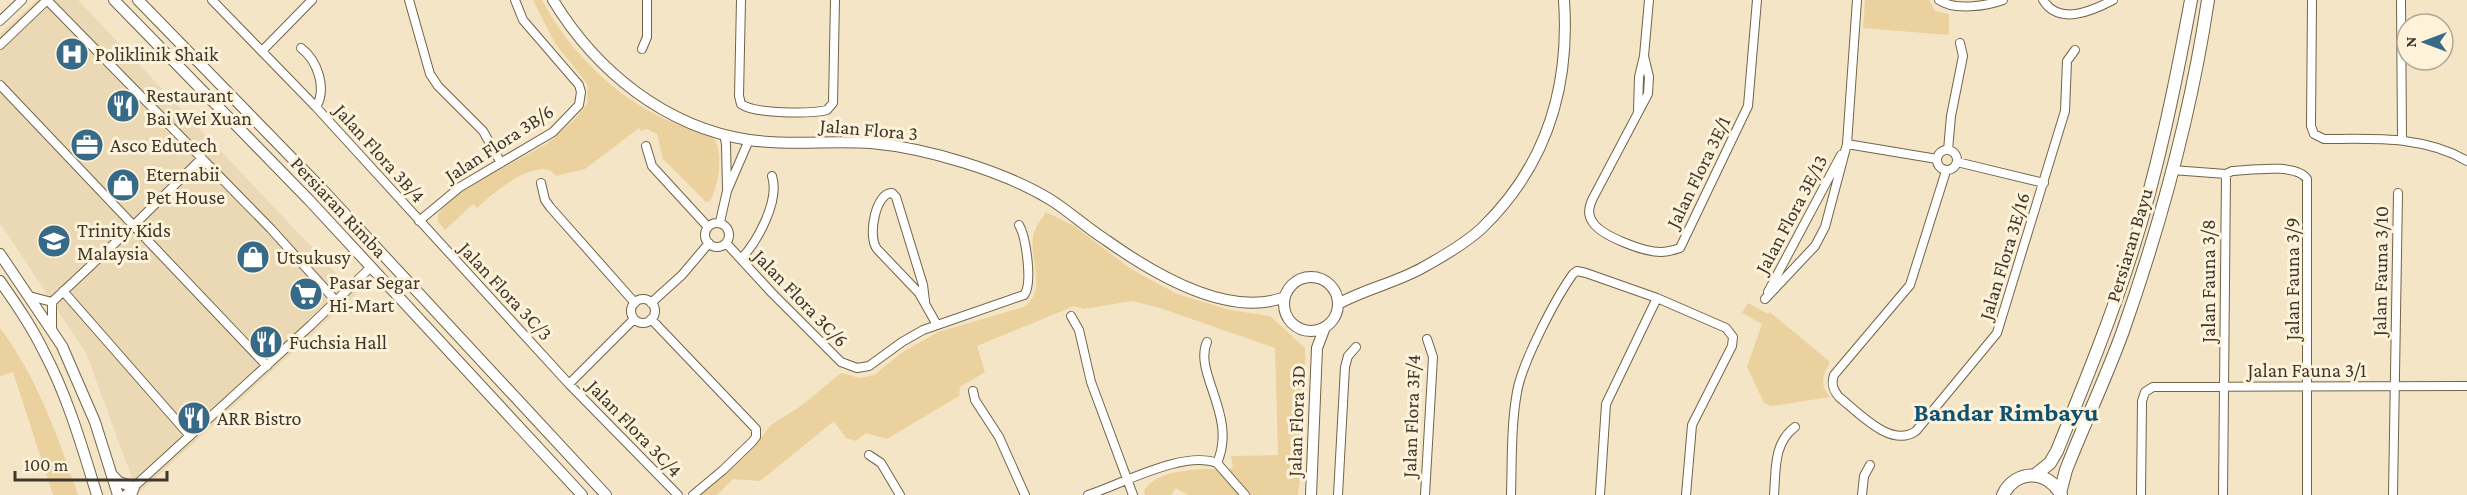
<svg xmlns="http://www.w3.org/2000/svg" width="2467" height="495" font-family="'Crimson Pro',serif">
<rect width="100%" height="100%" fill="#f4e5c7"/>
<path fill="#ebd8b4" d="M37,0H78L356,294L138,494L86,353L0,223V34Z"/>
<path fill="#ebd19d" d="M533,0H542C570,53 618,100 674,123C686,129 701,130 713,137C724,152 719,185 710,201L706,202L663,159L657,134L647,129L641,131L639,128L585,169L556,176L550,170C527,164 493,193 477,208L473,204L445,230L438,222V214L456,194L548,143L575,119L587,104L588,85L555,43Z
M1865,0H1929L1935,11L1949,14V35L1863,28Z
M1046,212L1074,226L1131,269L1177,294L1230,310L1270,316L1305,348L1306,419L1298,495H1188L1176,488L1171,495H1145L1144,491C1158,466 1207,470 1233,468L1231,456L1278,455L1275,348L1160,308L1132,301L1084,309L1074,306L977,346L985,372L960,387L959,396L887,439L866,433L856,441L846,438L834,421L760,481L733,479L717,495H700L748,453L771,425L801,406L841,373L860,378L874,375L903,352L938,332L1024,307C1048,290 1029,261 1033,237C1034,228 1042,219 1046,212Z
M1748,303L1768,314L1770,312L1830,362C1823,375 1819,385 1830,397L1771,406L1764,403L1747,367L1762,324L1742,313Z
M0,328C37,377 58,437 78,495H53L13,372L0,376Z"/>
<g fill="none" stroke-linecap="round" stroke-linejoin="round">
<g stroke="#716449" stroke-width="10">
<path id="minor" d="M47,0L271,229L336,301
M212,0L316,107L569,384L678,495
M409,0L430,74L438,86L483,131L501,163
M741,0L739,96L741,104C754,114 811,114 827,110L833,103L835,0
M1939,0C1954,11 1987,6 2003,0
M2043,0C2059,26 2092,11 2113,0
M2312,0L2311,126L2314,134L2324,139C2372,139 2424,135 2467,161
M2401,0L2402,140
M0,21L22,0
M0,45L47,0
M301,48C318,61 327,89 316,107
M642,49L647,37V0
M262,51L312,0
M1644,56L1649,77L1648,94L1593,198C1589,206 1587,214 1592,221C1600,236 1644,252 1661,252C1667,252 1674,250 1680,248L1748,106L1757,0
M0,85L267,366
M1638,111L1639,77L1644,56L1649,0
M724,134L726,144L727,188
M1847,144L1937,159
M646,146L652,166L708,227
M1937 160a10 10 0 1 1 20 0a10 10 0 1 1-20 0Z
M1948,150L1951,116L1963,56L1960,43
M1957,162L2044,183
M2172,170L2226,174L2232,171C2251,170 2297,163 2307,179V495
M1946,171L1910,285L1834,375C1831,384 1833,390 1839,397C1858,412 1891,449 1916,431L1997,333L2065,111L2067,61L2075,50
M541,183L545,200L550,207L635,303
M419,221L460,187L553,132L579,105L581,92L579,85L523,20L515,0
M720,222L727,191L749,140
M705 235a12 12 0 1 1 24 0a12 12 0 1 1-24 0Z
M726,243L772,293L841,362L857,368L869,366L902,342L923,330L1024,295C1033,284 1026,237 1019,225
M741,259C757,242 780,201 772,176
M63,291L190,436
M1768,292L1841,155
M29,296L52,302
M1765,299L1815,246L1825,227L1847,144L1857,0
M631 311a12 12 0 1 1 24 0a12 12 0 1 1-24 0Z
M925,301L923,285L896,197L892,193C876,192 867,236 877,249L919,293L937,325
M651,303L682,275L709,243
M1071,316L1079,330L1091,382L1133,495
M651,319L756,429V437L752,442L723,470L693,495
M52,330V302L134,225L202,158
M1207,342C1193,373 1238,416 1217,463
M569,384L634,319
M973,391L975,400L999,437L1025,495
M869,455L881,463L900,495
M1217,463L1245,495
M125,495L311,325L371,267
M1088,495C1122,484 1183,450 1217,463
M1338,495L1345,367L1348,356L1356,347
M1425,495L1433,357L1427,339
M1511,495C1512,461 1511,425 1517,392C1522,363 1555,299 1573,274L1577,271L1586,273L1657,298
M1600,495L1606,404L1657,298L1726,328L1733,337L1732,346L1692,425L1686,495
M1774,495C1776,471 1773,443 1795,427
M1862,495L1864,476L1870,465
M2141,495L2142,401L2145,392L2153,387L2467,386
M2223,495L2226,174
M2393,495L2398,193"/>
</g>
<g stroke="#716449" stroke-width="12">
<path id="tertiary" d="M114,0L309,200L582,495
M138,0L322,189L606,495
M553,0C596,71 665,127 749,140C789,146 831,140 871,143C926,148 1004,171 1051,200C1070,212 1087,228 1106,240C1151,272 1228,319 1285,297
M0,254L62,346L95,422L118,495
M1284 304a27 27 0 1 1 54 0a27 27 0 1 1-54 0Z
M0,281C16,304 32,327 44,352C68,397 82,447 97,495
M1338,304C1365,289 1395,283 1422,268C1442,257 1465,244 1482,228C1546,166 1570,87 1564,0
M112,475L119,482L134,487L131,495
M1311,495L1317,348L1325,327"/>
</g>
<g stroke="#716449" stroke-width="14">
<path id="secondary" d="M2035,475L2050,463L2057,451C2083,387 2109,324 2130,258C2157,174 2175,87 2191,0
M2060,493L2066,470C2084,424 2106,378 2123,331C2161,223 2191,113 2208,0
M2003,495C2015,469 2048,469 2061,495"/>
</g>
<use href="#minor" stroke="#fff" stroke-width="8"/>
<use href="#tertiary" stroke="#fff" stroke-width="10"/>
<use href="#secondary" stroke="#fff" stroke-width="12"/>
</g>
<defs>
<g id="hospital-disc" transform="scale(1.725)"><circle r="9.5" fill="#366a87" stroke="#fef2da"/><path d="M-5-5h3v3.5h4V-5h3V5h-3V1.5h-4V5h-3Z" fill="#fff"/></g>
<g id="restaurant-disc" transform="scale(1.725)"><circle r="9.5" fill="#366a87" stroke="#fef2da"/><path d="M-5-6h1v4h1v-4h1v4h1v-4h1v5L-1.5 .5V6h-2V.5L-5-1ZM5-6V6H3V1.5H1.5Q1.5-4 5-6Z" fill="#fff"/></g>
<g id="office-disc" transform="scale(1.725)"><circle r="9.5" fill="#366a87" stroke="#fef2da"/><path d="M-6-3h4V-5.5h4V-3h4V5H-6ZM-1-4.5V-3h2v-1.5ZM-6 0V1H6V0Z" fill="#fff"/></g>
<g id="shop-disc" transform="scale(1.725)"><circle r="9.5" fill="#366a87" stroke="#fef2da"/><path d="M-5-2.5h2.3a2.7 3.5 0 0 1 5.4 0H5L5.5 6h-11ZM-1.5-2.5h3a1.5 2.3 0 0 0-3 0Z" fill="#fff"/></g>
<g id="school-disc" transform="scale(1.725)"><circle r="9.5" fill="#366a87" stroke="#fef2da"/><path d="M0-5L7-2L0 1L-7-2ZM-4 1L0 2.5L4 1V4Q0 6-4 4Z" fill="#fff"/></g>
<g id="supermarket-disc" transform="scale(1.725)"><circle r="9.5" fill="#366a87" stroke="#fef2da"/><path d="M-6-5.5h2.5l.6 2H6L4.5 2H-2.5L-4.4-4H-6ZM-1.5 3.2a1.3 1.3 0 1 0 .1 0ZM3 3.2a1.3 1.3 0 1 0 .1 0Z" fill="#fff"/></g>
</defs>
<g fill-rule="evenodd">
<use href="#hospital-disc" x="72" y="54"/>
<use href="#restaurant-disc" x="123" y="106"/>
<use href="#office-disc" x="87" y="145"/>
<use href="#shop-disc" x="123" y="185"/>
<use href="#school-disc" x="54" y="241"/>
<use href="#shop-disc" x="253" y="257"/>
<use href="#supermarket-disc" x="306" y="294"/>
<use href="#restaurant-disc" x="266" y="342"/>
<use href="#restaurant-disc" x="194" y="418"/>
</g>
<g text-anchor="middle" dominant-baseline="central" stroke-width="6" stroke-linejoin="round" paint-order="stroke">
<g font-size="20" fill="#3e382c" stroke="#fef2da" text-anchor="start">
<text x="95" y="54">Poliklinik Shaik</text>
<text x="146" y="95">Restaurant<tspan x="146" dy="23">Bai Wei Xuan</tspan></text>
<text x="110" y="145">Asco Edutech</text>
<text x="146" y="174">Eternabii<tspan x="146" dy="23">Pet House</tspan></text>
<text x="77" y="230">Trinity Kids<tspan x="77" dy="23">Malaysia</tspan></text>
<text x="276" y="257">Utsukusy</text>
<text x="329" y="282">Pasar Segar<tspan x="329" dy="23">Hi-Mart</tspan></text>
<text x="289" y="342">Fuchsia Hall</text>
<text x="217" y="418">ARR Bistro</text>
</g>
<g font-size="20" fill="#3e382c" stroke="#fef2da">
<text transform="translate(869 129) rotate(5)">Jalan Flora 3</text>
<text transform="translate(499 143) rotate(-33)">Jalan Flora 3B/6</text>
<text transform="translate(380 153) rotate(48)">Jalan Flora 3B/4</text>
<text transform="translate(1698 172) rotate(-64)">Jalan Flora 3E/1</text>
<text transform="translate(339 207) rotate(47)">Persiaran Rimba</text>
<text transform="translate(1791 214) rotate(-62)">Jalan Flora 3E/13</text>
<text transform="translate(2129 245) rotate(-73)">Persiaran Bayu</text>
<text transform="translate(2004 256) rotate(-73)">Jalan Flora 3E/16</text>
<text transform="translate(2380 271) rotate(-89)">Jalan Fauna 3/10</text>
<text transform="translate(2292 279) rotate(-90)">Jalan Fauna 3/9</text>
<text transform="translate(2208 281) rotate(-90)">Jalan Fauna 3/8</text>
<text transform="translate(506 291) rotate(47)">Jalan Flora 3C/3</text>
<text transform="translate(801 298) rotate(46)">Jalan Flora 3C/6</text>
<text x="2307" y="370">Jalan Fauna 3/1</text>
<text transform="translate(1411 416) rotate(-88)">Jalan Flora 3F/4</text>
<text transform="translate(1296 421) rotate(-88)">Jalan Flora 3D</text>
<text transform="translate(635 428) rotate(46)">Jalan Flora 3C/4</text>
</g>
<g font-size="26" font-weight="bold" fill="#0f516f" stroke="#fef2da">
<text x="2006" y="412">Bandar Rimbayu</text>
</g>
</g>
<g transform="translate(2425 42) rotate(270)"><circle r="28" fill="#fef2da" stroke="#b1a894" stroke-width="1.5"/>
<path d="M0-4.5L10 22L0 15L-10 22Z" fill="#366a87"/>
<text y="-9" font-size="16" font-weight="bold" text-anchor="middle" fill="#3e382c">N</text>
</g>
<path d="M15 471v9h152v-9" fill="none" stroke="#3e382c" stroke-width="3"/>
<text x="24" y="471" font-size="18" fill="#3e382c" stroke="#fef2da" stroke-width="4.5" paint-order="stroke">100 m</text>
</svg>
